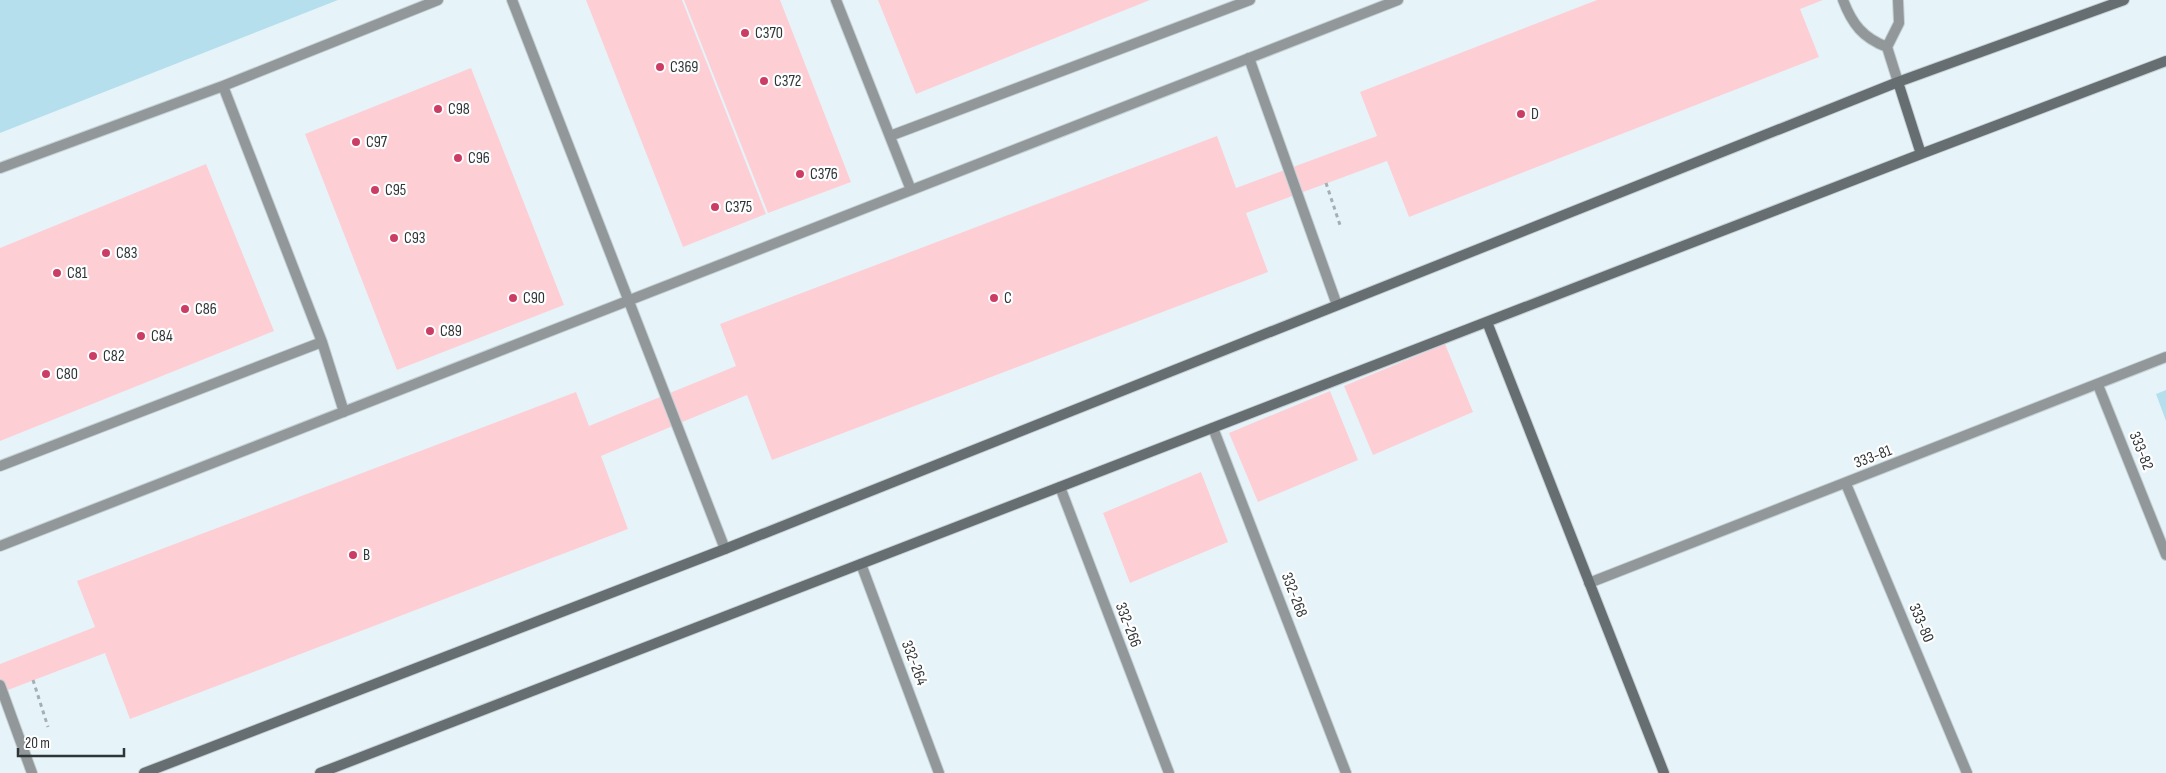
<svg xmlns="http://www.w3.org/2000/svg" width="2166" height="773" font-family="'Sofia Sans Condensed',sans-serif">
<rect width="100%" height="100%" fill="#e6f4f9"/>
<path fill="#b6dfee" d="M0,0H338L0,133Z
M2166,390V421L2156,394Z"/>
<path fill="#feced5" d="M586,0H682L766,214L683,247Z
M684,0H780L851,182L768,213Z
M878,0H1150L916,94Z
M1597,0H1823L1800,9L1819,57L1409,217L1387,161L1246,213L1268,272L772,460L747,395L601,456L628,529L130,719L105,653L0,693V664L95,627L77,581L576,392L589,426L736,366L720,324L1217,136L1236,188L1377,136L1360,92Z
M471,68L564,305L397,370L305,134Z
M206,164L274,331L0,441V248Z
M1445,344L1473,412L1373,455L1344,386Z
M1330,391L1358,460L1258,502L1229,433Z
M1201,472L1228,542L1130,583L1103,513Z"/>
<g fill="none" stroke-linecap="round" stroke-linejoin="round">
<g stroke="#c5d1d6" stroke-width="12">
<path id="lane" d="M1249,58L1337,305
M0,685L32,773"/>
</g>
<g stroke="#c5d1d6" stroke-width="12">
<path id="street" d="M512,0L725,549
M836,0L911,190
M1843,0C1852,24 1863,38 1887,47
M1898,82L1887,47L1899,23L1898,0
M223,86L322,342L344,412
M890,136L1250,0
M0,168L223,86L438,0
M2098,385L2166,555
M1213,428L1346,773
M0,466L322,342
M1846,484L1967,773
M1060,487L1169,773
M0,546L1398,0
M861,564L939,773
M1589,583L2166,357"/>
</g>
<g stroke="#c5d1d6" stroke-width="12">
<path id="secondary" d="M1898,82L1921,154
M1487,322L1664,773
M144,773L725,549L1898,82L2124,0
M320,773L1921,154L2166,61"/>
</g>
<path stroke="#a4afb3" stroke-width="3" stroke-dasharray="4 4" stroke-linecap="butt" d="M1326,183L1341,228
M33,680L48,727"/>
<use href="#lane" stroke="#92989a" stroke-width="10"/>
<use href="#street" stroke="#92989a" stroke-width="10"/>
<use href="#secondary" stroke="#666e71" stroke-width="10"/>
</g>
<g fill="#cb3d65" stroke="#fefefe" stroke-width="2">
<circle cx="745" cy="33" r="5"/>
<circle cx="660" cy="67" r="5"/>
<circle cx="764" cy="81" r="5"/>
<circle cx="438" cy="109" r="5"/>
<circle cx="1521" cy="114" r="5"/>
<circle cx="356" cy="142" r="5"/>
<circle cx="458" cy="158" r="5"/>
<circle cx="800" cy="174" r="5"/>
<circle cx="375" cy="190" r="5"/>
<circle cx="715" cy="207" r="5"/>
<circle cx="394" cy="238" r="5"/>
<circle cx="106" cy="253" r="5"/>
<circle cx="57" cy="273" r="5"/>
<circle cx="513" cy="298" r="5"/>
<circle cx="994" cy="298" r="5"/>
<circle cx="185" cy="309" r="5"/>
<circle cx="430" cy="331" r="5"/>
<circle cx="141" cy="336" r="5"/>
<circle cx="93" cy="356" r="5"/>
<circle cx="46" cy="374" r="5"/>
<circle cx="353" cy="555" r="5"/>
</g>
<g text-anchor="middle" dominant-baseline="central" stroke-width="4.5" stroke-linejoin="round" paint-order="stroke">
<g font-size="16" fill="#2f3436" stroke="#fefefe" text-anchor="start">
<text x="755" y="33">C370</text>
<text x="670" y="67">C369</text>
<text x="774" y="81">C372</text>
<text x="448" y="109">C98</text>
<text x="1531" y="114">D</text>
<text x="366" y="142">C97</text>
<text x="468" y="158">C96</text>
<text x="810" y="174">C376</text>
<text x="385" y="190">C95</text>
<text x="725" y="207">C375</text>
<text x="404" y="238">C93</text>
<text x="116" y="253">C83</text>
<text x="67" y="273">C81</text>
<text x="523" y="298">C90</text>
<text x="1004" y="298">C</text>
<text x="195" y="309">C86</text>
<text x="440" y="331">C89</text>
<text x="151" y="336">C84</text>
<text x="103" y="356">C82</text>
<text x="56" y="374">C80</text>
<text x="363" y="555">B</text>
</g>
<g font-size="16" fill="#2f3436" stroke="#fefefe">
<text transform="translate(2141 451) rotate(68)">333-82</text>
<text transform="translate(1873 457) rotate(-21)">333-81</text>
<text transform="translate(1294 595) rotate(69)">332-268</text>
<text transform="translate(1921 623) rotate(67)">333-80</text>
<text transform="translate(1128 625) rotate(69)">332-266</text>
<text transform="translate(914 663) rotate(69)">332-264</text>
</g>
</g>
<path d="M18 748v8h106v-8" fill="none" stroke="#2f3436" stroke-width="2.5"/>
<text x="25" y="748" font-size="15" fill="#2f3436" stroke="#fefefe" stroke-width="4" paint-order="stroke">20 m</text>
</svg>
